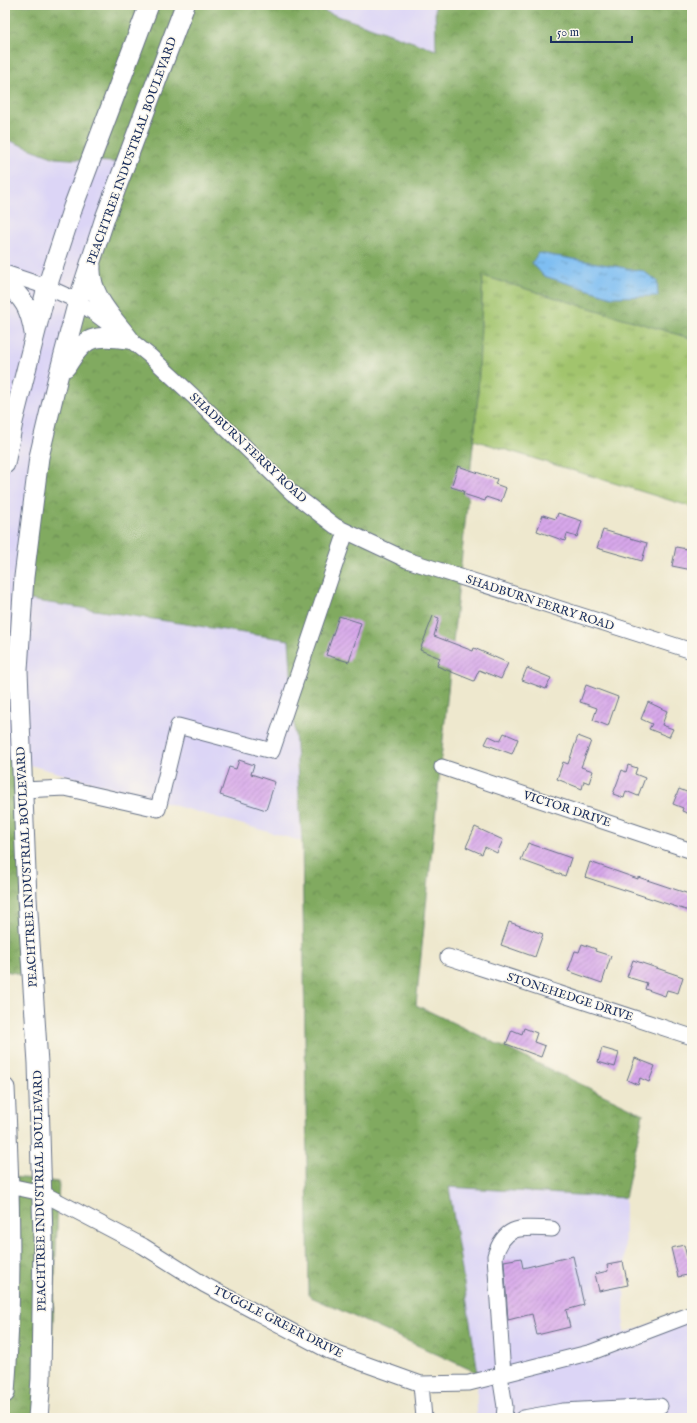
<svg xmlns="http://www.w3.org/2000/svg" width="697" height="1423" font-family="'IM FELL English',serif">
<defs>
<pattern id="forest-crowns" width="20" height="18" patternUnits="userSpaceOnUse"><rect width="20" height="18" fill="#81aa60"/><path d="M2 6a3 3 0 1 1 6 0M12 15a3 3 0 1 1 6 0" fill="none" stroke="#698b52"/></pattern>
<pattern id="park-tufts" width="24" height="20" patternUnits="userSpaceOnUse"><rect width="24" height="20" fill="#a2c46d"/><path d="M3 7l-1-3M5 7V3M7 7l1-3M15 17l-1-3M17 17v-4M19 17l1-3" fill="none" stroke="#83a05d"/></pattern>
<pattern id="water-ripples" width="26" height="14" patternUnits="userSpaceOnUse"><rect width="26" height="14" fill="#7ebef2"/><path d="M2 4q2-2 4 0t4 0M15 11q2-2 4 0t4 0" fill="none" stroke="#669bc7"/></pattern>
<pattern id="building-hatch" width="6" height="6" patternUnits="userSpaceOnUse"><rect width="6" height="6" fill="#d7a7ea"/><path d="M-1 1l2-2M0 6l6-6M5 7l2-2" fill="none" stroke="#ae88c1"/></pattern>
</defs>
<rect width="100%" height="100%" fill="#fbf7ec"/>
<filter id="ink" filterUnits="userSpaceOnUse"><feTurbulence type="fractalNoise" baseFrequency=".025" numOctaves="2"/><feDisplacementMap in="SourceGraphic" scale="8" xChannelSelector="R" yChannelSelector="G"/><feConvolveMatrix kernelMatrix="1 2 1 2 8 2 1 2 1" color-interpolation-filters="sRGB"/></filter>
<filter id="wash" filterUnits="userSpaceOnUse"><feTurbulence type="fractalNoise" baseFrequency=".012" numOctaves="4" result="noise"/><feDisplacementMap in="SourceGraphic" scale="16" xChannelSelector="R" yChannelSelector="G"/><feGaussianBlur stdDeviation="0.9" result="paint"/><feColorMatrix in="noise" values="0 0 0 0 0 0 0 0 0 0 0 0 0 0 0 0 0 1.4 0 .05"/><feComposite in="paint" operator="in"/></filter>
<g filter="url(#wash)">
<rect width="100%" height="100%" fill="#eee8ce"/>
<path fill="#dcd5f6" d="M306,5H435L436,50Z
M5,139L55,158L127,164L30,600L289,640L301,841L5,758Z
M449,1187L625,1198L624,1333L692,1310V1418H476L478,1373Z"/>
<path fill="url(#forest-crowns)" stroke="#4e6c5f" d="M5,5H306L436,50L435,5H692V339L483,276L478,397L416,1005L643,1114L625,1198L449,1187L478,1373L309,1296L302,841L289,640L30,600L41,436L126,163L55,158L5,139Z
M5,758L21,762L32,976L5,971Z
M5,1176L59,1182L50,1388L43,1418H5Z"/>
<path fill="url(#park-tufts)" stroke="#5e7a66" d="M483,276L692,339V507L474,440L478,397Z"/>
<path fill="url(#water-ripples)" stroke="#4c76a8" d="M538,253L643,271L657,281L658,296L612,297L544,276L532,263Z"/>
<g id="blocks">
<path fill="url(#building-hatch)" d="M458,466L497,479L495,484L506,488L501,502L486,497L485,501L463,494L464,491L451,487Z
M558,513L582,521L577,537L567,534L565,541L537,531L543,515L556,519Z
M603,530L647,543L642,561L597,548Z
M676,547L692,550V570L672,566Z
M339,616L361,623L349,662L326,655Z
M433,616L439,618L434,636L473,651L474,648L508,663L501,679L479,670L474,681L437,666L440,658L420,650Z
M527,668L551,678L546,689L522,680Z
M586,685L618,697L608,726L593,720L597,708L580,702Z
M648,702L667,711L662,725L673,729L669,737L649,729L652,724L641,719Z
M504,733L518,739L512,754L485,744L489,736L500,741Z
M578,736L591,741L581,767L593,771L589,783L584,781L582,789L557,779L563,762L568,764Z
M239,760L254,765L251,774L275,782L266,810L220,795L229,767L236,769Z
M628,765L637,768L635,774L645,778L638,796L626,791L624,798L613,794L622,770L626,772Z
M691,787L692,788V815L682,811L683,808L673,804L679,789L689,793Z
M475,827L503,840L497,853L485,847L482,854L466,847Z
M528,843L571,858L565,876L521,860Z
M590,862L638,879V877L692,895V912L585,877Z
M509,922L543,934L535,957L501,945Z
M582,944L596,949L595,951L611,956L602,983L568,971L575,951L579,952Z
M633,960L683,977L678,993L667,990L665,996L645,989L647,983L627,977Z
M524,1028L537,1033L534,1042L545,1046L541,1057L506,1044L512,1030L522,1034Z
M602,1048L619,1053L615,1067L598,1062Z
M635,1058L655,1066L649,1082L640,1078L638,1085L627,1080Z
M684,1245L687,1257L692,1256V1271H690L691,1274L678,1277L671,1248Z
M573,1256L584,1305L566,1310L570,1327L537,1335L532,1314L508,1320L504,1261L521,1258L523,1268Z
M623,1262L628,1285L599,1291L595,1274L608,1271L607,1265Z"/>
</g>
</g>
<g filter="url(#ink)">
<use href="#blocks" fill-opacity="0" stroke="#657085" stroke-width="1"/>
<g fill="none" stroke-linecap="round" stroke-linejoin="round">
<g stroke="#657085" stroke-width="17">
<path id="minor" d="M5,273L47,287L78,301L129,339L150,356L193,396L291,492L335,526L407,560L692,651
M442,767L692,851
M23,790L65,788L158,809L178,726L272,751L346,532
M448,957L692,1037
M5,1185L42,1193L143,1246L205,1285L329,1351L421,1384L469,1383L592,1352L692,1314
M500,1375L505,1407L504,1418
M503,1375L495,1256C505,1223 522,1228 552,1229
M421,1384L424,1418
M523,1418L563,1411L660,1406"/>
</g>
<g stroke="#657085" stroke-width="21">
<path id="major" d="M91,266C89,295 113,318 129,339
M5,282C24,299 30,308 34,333
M66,367C85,335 94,335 129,339
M5,464L13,422L47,287L73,207L149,5
M5,1088C10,1190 13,1291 5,1393
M38,1418L41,1379L43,1238L38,1063L27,898L18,670L24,577L39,457L57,381L78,301L105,218L185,5"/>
</g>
<use href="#minor" stroke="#fff" stroke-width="15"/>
<use href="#major" stroke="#fff" stroke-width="19"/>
</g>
</g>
<g text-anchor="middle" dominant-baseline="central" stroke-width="3" stroke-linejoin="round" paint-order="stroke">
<g font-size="12" fill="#1b2f5e" stroke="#fbf7ec">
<text transform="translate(132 151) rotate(-70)">PEACHTREE INDUSTRIAL BOULEVARD</text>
<text transform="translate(248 448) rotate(43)">SHADBURN FERRY ROAD</text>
<text transform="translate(540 603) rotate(18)">SHADBURN FERRY ROAD</text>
<text transform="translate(567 809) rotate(18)">VICTOR DRIVE</text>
<text transform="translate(27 867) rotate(-93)">PEACHTREE INDUSTRIAL BOULEVARD</text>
<text transform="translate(570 997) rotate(18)">STONEHEDGE DRIVE</text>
<text transform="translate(40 1191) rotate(-91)">PEACHTREE INDUSTRIAL BOULEVARD</text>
<text transform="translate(278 1322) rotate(27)">TUGGLE GREER DRIVE</text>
</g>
</g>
<rect width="697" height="1423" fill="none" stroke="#fbf7ec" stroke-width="20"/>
<path d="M551 36v6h81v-6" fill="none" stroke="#1b2f5e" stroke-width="2"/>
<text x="557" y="36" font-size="12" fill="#1b2f5e" stroke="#fbf7ec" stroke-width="3" paint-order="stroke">50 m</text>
</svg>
